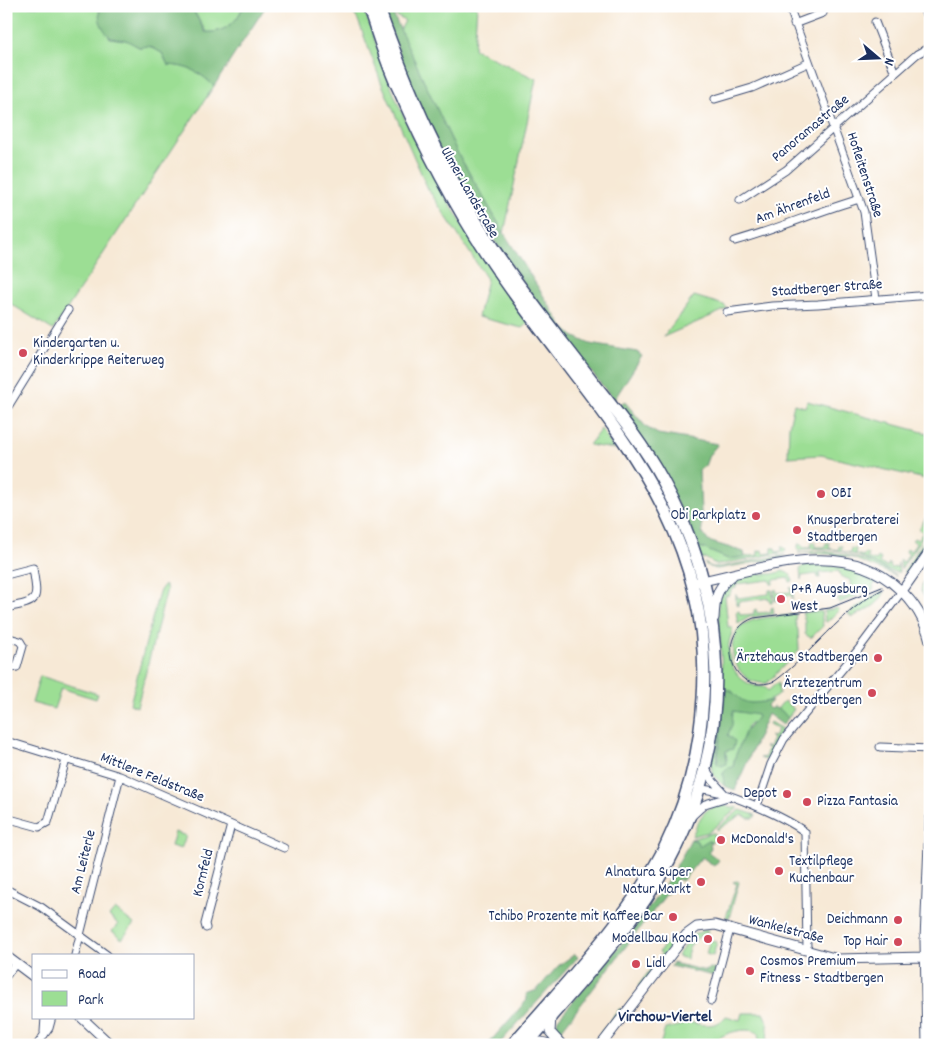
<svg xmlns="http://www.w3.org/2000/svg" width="936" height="1051" font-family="Dekko,sans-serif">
<rect width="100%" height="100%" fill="#fff"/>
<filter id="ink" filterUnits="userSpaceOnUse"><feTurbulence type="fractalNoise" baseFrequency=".02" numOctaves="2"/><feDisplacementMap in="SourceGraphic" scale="10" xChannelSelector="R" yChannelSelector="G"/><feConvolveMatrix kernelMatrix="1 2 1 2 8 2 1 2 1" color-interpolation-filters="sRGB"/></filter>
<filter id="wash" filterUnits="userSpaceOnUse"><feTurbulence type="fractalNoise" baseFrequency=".0096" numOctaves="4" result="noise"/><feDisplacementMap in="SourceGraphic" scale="20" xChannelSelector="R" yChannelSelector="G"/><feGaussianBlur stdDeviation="1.12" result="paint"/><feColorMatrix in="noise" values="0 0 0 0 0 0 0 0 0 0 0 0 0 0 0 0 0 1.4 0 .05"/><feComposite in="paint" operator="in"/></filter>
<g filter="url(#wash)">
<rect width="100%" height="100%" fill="#f7e9d6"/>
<path fill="#9cde94" stroke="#5c8679" d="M6,6H101L99,12L110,38L126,40L139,47L149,46L162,53L168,65C188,66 200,72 214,86L53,330L6,301Z
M191,6H243C238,22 223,34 206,32Z
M349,6H363C373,34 382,62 392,89C426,173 476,249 529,322L522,328L478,317L487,279L428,189L381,82L358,20Z
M395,6H477L474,49L536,79L504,233L457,152L400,30L405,21L393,14Z
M694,296L724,305L727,309L663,337Z
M807,401L930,434V480L821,455L788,457L789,426L794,404L805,407Z
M601,429L614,449L589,445Z
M930,511V525L901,569L900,560L904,562L909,554L906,552L907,549L911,551L916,543L912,540L914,538L918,540L923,532L919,529Z
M930,531V542L906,574L904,571Z
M812,542H815V547H825L826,543H830L829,548L838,550L839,546H842L841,551L850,553L851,548L856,549L855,554L863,556L865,553L868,554L867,558L876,561L878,557L881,559L879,563L887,567L889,563L891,568L898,567V563L899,572C890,574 864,557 852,554C835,549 817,547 798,550V545L801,543L803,547H811Z
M698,546L728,559L758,555V551L762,550L763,554L772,553V548H775L776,552L782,551V546L786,549L784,552L717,565L705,558L702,559Z
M820,551C846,553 874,561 896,576L853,558L829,554L798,553Z
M785,555L780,558L717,569L709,567L704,563L712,567H720Z
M804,565C827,565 860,565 877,581L873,586L874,589L839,603L837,599L845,598L847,593L851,592L850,580L840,576L839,571L819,573L820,578H818L817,574L802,576L801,580L800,569Z
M783,571L790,574L793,581L790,582L789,578L773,580V584H771L770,580L736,584V588L732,589L729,595L725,596L728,627H732C733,633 730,637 729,643C727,666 740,687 765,687L768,691L778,682L779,694C771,702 754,707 742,702C736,699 732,693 727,689L723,690L718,600L729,583L738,578L751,574H772Z
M923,581H930V608L921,591Z
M164,585L167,589L137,707L130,704L159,592Z
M790,587L793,589V599L791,595L777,597V601H775L774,590L776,589L777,593L791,592Z
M769,590H772L773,602H770L769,598L738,602V606L736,604V594L738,598L769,594Z
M885,591C878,607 868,609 852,617L848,614L873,596Z
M773,607L774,614L750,617L738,624L736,612L739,611L740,615L754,614V610L756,609L757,613L771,612V608Z
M837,608L839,610L827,622L825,621L824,611Z
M821,611L823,626L811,638L805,634V621L802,613Z
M796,614L795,622L798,630L799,650L767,683C734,687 720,637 746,623C760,616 781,617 796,614Z
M40,676L98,694L96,699L61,688L54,709L32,703Z
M722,698L724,702L716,762L727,760L726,751L733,739L728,735L733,711L757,714L758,718L748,726L735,757L733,767L723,773L724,786L713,775L711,765Z
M784,701L794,709L788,718L777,709Z
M770,722L782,729L766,760L760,758L765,757L768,748L765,747H769L773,739L769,736L774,737L778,729L769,724Z
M721,805L738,808L709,832L692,836C699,821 702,807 721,805Z
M740,810L756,815L754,818H748L743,815L739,816L717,830V828Z
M175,832L186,836L181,849L171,846Z
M712,833H715L713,836L716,838L711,843L708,841L699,846L695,839H691Z
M737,881L739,882L729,918L726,917L737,884L733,882Z
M115,909L134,924L122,939L112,931L118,924L109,916Z
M707,929L708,932C696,937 687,945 687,959L677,956L693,935Z
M710,940L717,942L713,956L706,954Z
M668,941L671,947L641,986H638L662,954L659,952Z
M620,1008L622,1011L596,1045H591Z
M742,1013H763L768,1023L767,1045H762L759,1041L758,1033C747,1026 723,1033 715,1041V1045H660L665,1029L683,1025L684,1021C698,1024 716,1030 726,1016L740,1020Z"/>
<path fill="#7dbd7e" stroke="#4c766e" d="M101,6H191L205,32C223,34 238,22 243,6H266L214,86C200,72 188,66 168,65L162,53L149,46L139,47L126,40L111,38C102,29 96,18 101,6Z
M381,6H395L393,14L457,152L504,233L563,327L573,336L590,344L637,352L642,356L614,400C548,320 485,236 437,144C416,102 399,50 381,6Z
M624,401L646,427L658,434L718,444L709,455L705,466L699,470L702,532L708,541L744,552L745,557L728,559L698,546L687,521L619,406Z
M723,690H731C746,707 750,703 772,701L767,706L770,709L773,707L782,711L788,718L783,725L768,714L735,790L724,786L723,774L727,768L733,767L735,757L745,732L758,717L757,715L733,711L732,725L728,735L735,741L733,749L726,751V764L722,766L717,764L724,702Z
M691,839L697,841L699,846L707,841H710L711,848L708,852L719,860L714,866L702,857L682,881L678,879L559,1033L556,1028L558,1019C606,963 658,905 691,839Z
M575,954L578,957L498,1045H487L527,1000L526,994L537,990L558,966Z
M673,963L706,971L710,968L716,969L714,976L670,966Z"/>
</g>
<g filter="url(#ink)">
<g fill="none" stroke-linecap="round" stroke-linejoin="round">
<g stroke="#3c4b70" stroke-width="9">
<path id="minor" d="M789,6L864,212L876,299
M925,13L930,19
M875,22L895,73
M794,24L823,13
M715,99L752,88L808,63
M929,191L930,190
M740,200L786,170L917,54L930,47
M735,241C778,229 818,211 860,199
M727,312L772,306L818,304L930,295
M6,410L68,310
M6,575L33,568C38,602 40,601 6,608
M6,637L20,641L23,646L17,667L6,669
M6,741L120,776L284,848
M880,747L930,749
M705,767L713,781L724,793
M697,789C720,787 786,818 805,832L807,949
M757,806L771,764L784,739L858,650L902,591
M6,818L39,827L48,822L66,760
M690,818L705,804L728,797
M6,889L41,907L107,955
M206,928L205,924L231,825
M75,955L120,776
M6,976L16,963
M711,1001L730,929
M44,1032L45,1017
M37,1045L49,1028L52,1017"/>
</g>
<g stroke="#3c4b70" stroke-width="11">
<path id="tertiary" d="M698,582C763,569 843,536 899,589C915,603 925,620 930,641
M902,591L930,551
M714,618C715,600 716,587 732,576
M6,956L34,977
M551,1016L550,1032L562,1045
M81,1017L111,1045
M532,1045L541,1042L554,1045
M601,1045L686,935L697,927L715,925L838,959L925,957
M927,1045L925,940L930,819"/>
</g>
<g stroke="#3c4b70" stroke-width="14">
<path id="primary" d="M368,6C378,34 386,63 399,90C424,147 452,201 486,253C580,399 716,505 703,698C700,750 688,800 665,847C627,921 566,982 512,1045
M378,6C408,91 443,173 493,248C525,296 562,341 597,387C620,416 644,446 662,479C730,602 735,737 669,861C632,929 576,987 526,1045"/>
</g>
<use href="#minor" stroke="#fff" stroke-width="7"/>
<use href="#tertiary" stroke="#fff" stroke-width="9"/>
<use href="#primary" stroke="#fff" stroke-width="11"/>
<path stroke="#1b2f5e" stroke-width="1" d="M928,578H930
M882,587L830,608L754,618C714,632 729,699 775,681C814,652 839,612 883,589"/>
</g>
</g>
<g fill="#d1495b" stroke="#fff" stroke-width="2">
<circle cx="23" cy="353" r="5"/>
<circle cx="821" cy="494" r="5"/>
<circle cx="756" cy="516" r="5"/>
<circle cx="797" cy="530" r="5"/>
<circle cx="781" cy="599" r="5"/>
<circle cx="878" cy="658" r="5"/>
<circle cx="872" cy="693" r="5"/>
<circle cx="787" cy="794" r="5"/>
<circle cx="807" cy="802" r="5"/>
<circle cx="721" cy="840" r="5"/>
<circle cx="779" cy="871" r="5"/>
<circle cx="701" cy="882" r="5"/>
<circle cx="673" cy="917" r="5"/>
<circle cx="898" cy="920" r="5"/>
<circle cx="708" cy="939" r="5"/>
<circle cx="898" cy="942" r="5"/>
<circle cx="636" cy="964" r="5"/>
<circle cx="750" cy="971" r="5"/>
</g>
<g text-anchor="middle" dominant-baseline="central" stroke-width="4" stroke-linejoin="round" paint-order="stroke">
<g font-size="15" fill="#1b2f5e" stroke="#fff">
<text transform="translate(811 129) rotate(-40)">Panoramastraße</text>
<text transform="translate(864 175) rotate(72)">Hofleitenstraße</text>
<text transform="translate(469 193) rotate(60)">Ulmer Landstraße</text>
<text transform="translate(793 207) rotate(-20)">Am Ährenfeld</text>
<text transform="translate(827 289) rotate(-4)">Stadtberger Straße</text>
<text transform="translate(152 778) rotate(22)">Mittlere Feldstraße</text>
<text transform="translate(84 862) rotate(-76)">Am Leiterle</text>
<text transform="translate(204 873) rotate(-76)">Kornfeld</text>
<text transform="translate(786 930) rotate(15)">Wankelstraße</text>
</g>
<g font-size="15" fill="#1b2f5e" stroke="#fff" text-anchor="start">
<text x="33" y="344">Kindergarten u.<tspan x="33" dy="17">Kinderkrippe Reiterweg</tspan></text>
<text x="831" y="494">OBI</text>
<text x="746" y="516" text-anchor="end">Obi Parkplatz</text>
<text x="807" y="521">Knusperbraterei<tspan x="807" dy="17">Stadtbergen</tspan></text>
<text x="791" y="590">P+R Augsburg<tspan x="791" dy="17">West</tspan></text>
<text x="868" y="658" text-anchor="end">Ärztehaus Stadtbergen</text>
<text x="862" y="684" text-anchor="end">Ärztezentrum<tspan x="862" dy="17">Stadtbergen</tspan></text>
<text x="777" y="794" text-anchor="end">Depot</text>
<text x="817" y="802">Pizza Fantasia</text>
<text x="731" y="840">McDonald's</text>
<text x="789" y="862">Textilpflege<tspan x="789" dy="17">Kuchenbaur</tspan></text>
<text x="691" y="873" text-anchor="end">Alnatura Super<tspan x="691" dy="17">Natur Markt</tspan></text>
<text x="663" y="917" text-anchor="end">Tchibo Prozente mit Kaffee Bar</text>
<text x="888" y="920" text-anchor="end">Deichmann</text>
<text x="698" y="939" text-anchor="end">Modellbau Koch</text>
<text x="888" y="942" text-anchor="end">Top Hair</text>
<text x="760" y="962">Cosmos Premium<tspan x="760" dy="17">Fitness - Stadtbergen</tspan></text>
<text x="646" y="964">Lidl</text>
</g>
<g font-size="16" font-weight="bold" fill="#1b2f5e" stroke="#fff">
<text x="665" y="1017">Virchow-Viertel</text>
</g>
</g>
<rect width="936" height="1051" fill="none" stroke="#fff" stroke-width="25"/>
<rect x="32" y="954" width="162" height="65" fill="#ffffff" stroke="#a4acbf"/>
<rect x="42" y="970" width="25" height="8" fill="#ffffff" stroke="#a4acbf"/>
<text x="78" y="978" font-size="15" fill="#1b2f5e">Road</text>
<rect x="42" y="991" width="25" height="15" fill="#9cde94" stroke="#a4acbf"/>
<text x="78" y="1004" font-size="15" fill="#1b2f5e">Park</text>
<g transform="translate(878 58) rotate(109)" stroke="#ffffff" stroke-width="4" paint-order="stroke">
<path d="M0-4L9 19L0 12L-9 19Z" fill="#1b2f5e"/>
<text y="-8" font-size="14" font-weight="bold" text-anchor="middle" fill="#1b2f5e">N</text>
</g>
</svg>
